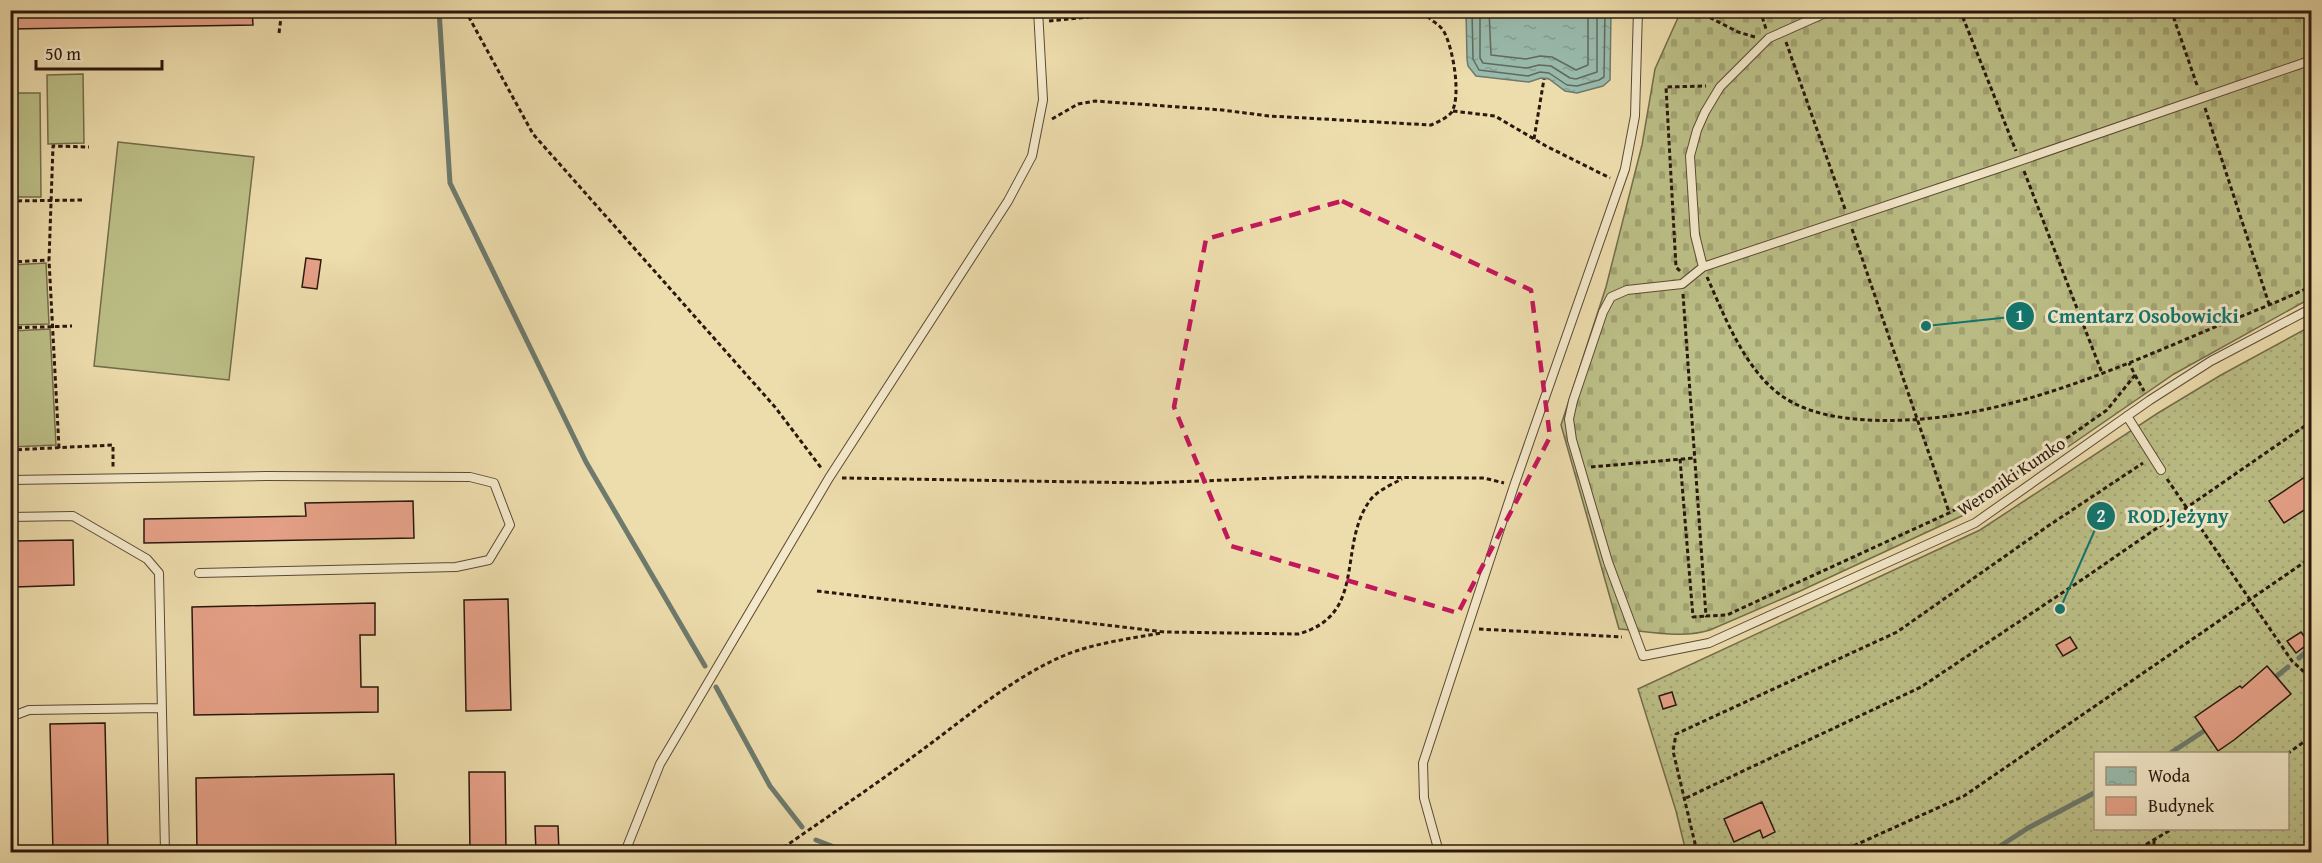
<svg xmlns="http://www.w3.org/2000/svg" width="2322" height="863" font-family="'Gentium Book Plus',serif">
<defs>
<pattern id="cemetery-stones" width="16" height="16" patternUnits="userSpaceOnUse" patternTransform="scale(1.5)"><rect width="16" height="16" fill="#bcbf87"/><path d="M2 7V4a2 2 0 0 1 4 0v3zM10 15v-3a2 2 0 0 1 4 0v3z" fill="#a2a373"/></pattern>
<pattern id="garden-dots" width="8" height="8" patternUnits="userSpaceOnUse" patternTransform="scale(1.5)"><rect width="8" height="8" fill="#bcbf87"/><path d="M2 2h.1M6 6h.1" fill="none" stroke="#a2a373" stroke-width="1.8" stroke-linecap="round"/></pattern>
<pattern id="water-ripples" width="26" height="14" patternUnits="userSpaceOnUse" patternTransform="scale(1.5)"><rect width="26" height="14" fill="#99bbad"/><path d="M2 4q2-2 4 0t4 0M15 11q2-2 4 0t4 0" fill="none" stroke="#84a094"/></pattern>
</defs>
<rect width="100%" height="100%" fill="#eddcac"/>
<filter id="stains"><feTurbulence type="fractalNoise" baseFrequency=".00333" numOctaves="4"/><feColorMatrix values="0 0 0 0 .2 0 0 0 0 .09 0 0 0 0 .02 0 0 0 .5 -.17"/></filter>
<radialGradient id="worn" r=".72"><stop offset=".6" stop-color="#630" stop-opacity="0"/><stop offset="1" stop-color="#630" stop-opacity=".3"/></radialGradient>
<path fill="#bcbf87" stroke="#736c4a" stroke-width="1.5" d="M83,74L84,143L48,144L47,75Z
M40,93L41,197H11V93Z
M118,142L254,157L229,380L94,366Z
M46,263L49,324L11,325V265Z
M50,329L56,445L11,447V331Z"/>
<path fill="url(#cemetery-stones)" stroke="#736c4a" stroke-width="1.5" d="M1681,11H2311V298L2174,374L2046,462L1966,514L1798,592L1710,630C1683,639 1647,631 1619,629L1561,425L1606,287L1642,145L1655,69Z"/>
<path fill="url(#garden-dots)" stroke="#736c4a" stroke-width="1.5" fill-rule="evenodd" d="M2311,326V852H1686L1676,811L1638,689L1980,530L2158,413L2221,375ZM2096,754H2288V828H2096Z"/>
<path fill="url(#water-ripples)" stroke="#6d7a6d" stroke-width="1.5" d="M1466,11H1611L1610,80L1603,86L1577,93L1565,91L1549,79L1541,78L1529,82L1476,76L1468,66L1467,59Z"/>
<g fill="none" stroke-linecap="round" stroke-linejoin="round">
<path stroke="#626a5d" stroke-width="1.5" d="M1472,10L1473,59L1479,70L1528,76L1540,72L1549,73L1567,85L1577,86L1599,80L1604,77L1605,10
M1480,10V58L1483,63L1527,68L1539,65L1551,66L1570,78L1576,79L1597,72V10
M1489,10L1491,55L1526,59L1540,56L1552,57L1576,70L1588,65V10"/>
<path stroke="#6d7a6d" stroke-width="5" d="M439,10L450,183L586,462L705,666
M2299,658L2312,647
M2272,680L2288,667
M716,687L770,786L802,827
M2169,754L2210,727
M816,840L847,852
M1991,852L2028,828L2096,792"/>
</g>
<path fill="#e6a188" stroke="#2a180d" stroke-width="1.5" d="M10,10H252L253,25L10,29Z
M306,258L321,260L317,289L302,287Z
M2305,477L2312,486V505L2284,523L2269,501Z
M413,501L414,538L144,543V519L306,516L305,503Z
M73,540L74,585L15,587L14,541Z
M508,599L511,710L466,711L464,600Z
M375,603V635H360L361,687H378V712L194,715L192,607Z
M2301,632L2309,643L2296,653L2287,641Z
M2070,637L2077,648L2063,656L2056,645Z
M2267,666L2291,694L2234,740L2218,751L2195,717L2240,686L2242,688Z
M1672,692L1676,705L1663,709L1659,696Z
M105,723L108,852H53L50,724Z
M469,772H505L506,852H470Z
M394,774L396,852H197L196,778Z
M1762,802L1775,832L1763,838L1760,830L1734,842L1724,819Z
M535,826H558L559,852H536Z"/>
<g fill="none" stroke-linecap="round" stroke-linejoin="round">
<g stroke="#5b4935" stroke-width="10">
<path id="lane" d="M2312,60L1999,168L1703,267L1682,284L1627,290L1611,297L1603,312L1573,401L1569,419L1572,440L1608,562L1643,656L1709,643L1975,523L2150,400L2211,361L2312,308
M1703,267L1695,235L1690,156L1697,130L1705,112L1720,87L1769,38L1832,10
M2127,416L2161,470
M10,480L266,476L470,477L494,483L510,525L489,560L456,567L199,573
M10,517L73,516L147,559L159,573L165,852
M10,717L29,710L161,708
M625,852L660,764L829,478L1008,201L1032,156L1043,100L1038,10
M1439,852L1424,798L1423,763L1514,486L1625,169L1635,116L1638,10"/>
</g>
<path stroke="#2a180d" stroke-width="3" stroke-dasharray="4.5 3" stroke-linecap="butt" d="M465,10L533,134L775,407L822,469
M1760,10L1766,29
M1960,10L2016,151
M2171,10L2198,88
M1703,14L1738,32L1755,37
M1049,21L1089,17
M279,33L282,10
M1786,42L1845,209
M2205,108L2269,304
M1453,111L1495,116L1546,146L1610,178
M1052,119L1078,104L1095,101L1222,110L1269,116L1431,125C1438,122 1445,119 1451,113C1462,98 1453,46 1443,30C1437,22 1428,20 1423,10
M1534,139L1544,79
M2024,171L2102,373
M10,201L85,200
M1852,229L1949,512
M10,262L49,260
M1680,271L1676,267L1666,87L1706,86
M1707,277C1724,315 1742,362 1774,390C1800,412 1834,418 1867,420C1985,426 2097,377 2203,332C2239,317 2276,303 2312,286
M1683,294L1706,616L1727,615L1949,513L1998,486L2107,410L2135,375L2129,363
M10,328L72,326
M2135,375L2144,391
M59,448L49,260L53,146L89,147
M10,450L113,445V467
M1680,459L1693,617L1706,616
M1591,467L1694,458
M842,478L1148,483L1304,477L1484,478L1504,483
M2167,479L2292,661L2312,679
M817,591L1165,632L1298,634C1369,615 1336,545 1371,499C1379,490 1392,484 1402,479
M1479,629L1622,637
M2287,754L2312,736
M1686,798L1921,687L2086,577L2312,421
M777,852C826,818 875,785 922,750C967,717 1012,678 1063,656C1093,643 1129,639 1161,633
M1697,852L1673,751L1676,734L1897,632L2048,526L2143,463
M1840,852L1964,796L2312,557
M2133,852L2174,828
M2154,852V840
M2311,852H2312"/>
<use href="#lane" stroke="#f3e8c9" stroke-width="8"/>
</g>
<path fill="none" stroke="#c2185b" stroke-width="4.5" stroke-dasharray="12 8" stroke-linejoin="round" d="M1342,201L1531,290L1550,437L1458,613L1231,546L1174,407L1206,239Z"/>
<g text-anchor="middle" dominant-baseline="central" stroke-width="6" stroke-linejoin="round" paint-order="stroke">
<g font-size="18" fill="#2a180d" stroke="#f3e8c9">
<text transform="translate(2011 476) rotate(-34)">Weroniki Kumko</text>
</g>
</g>
<path fill="none" stroke="#0f766e" stroke-width="2" d="M1926 326L2020 316M2060 609L2101 516"/>
<g fill="#0f766e" stroke="#f3e8c9" stroke-width="2">
<circle cx="1926" cy="326" r="6"/>
<circle cx="2060" cy="609" r="6"/>
<circle cx="2020" cy="316" r="15"/>
<circle cx="2101" cy="516" r="15"/>
</g>
<g font-size="18" text-anchor="middle" font-weight="bold" fill="#fff">
<text x="2020" y="322">1</text>
<text x="2101" y="522">2</text>
</g>
<g font-size="20" text-anchor="middle" font-weight="bold" fill="#0f766e" stroke="#f3e8c9" stroke-width="6" stroke-linejoin="round" paint-order="stroke">
<text x="2143" y="323">Cmentarz Osobowicki</text>
<text x="2178" y="523">ROD Jeżyny</text>
</g>
<rect width="2322" height="863" fill="none" stroke="#eddcac" stroke-width="36"/>
<rect x="12" y="12" width="2298" height="839" fill="none" stroke="#2a180d" stroke-width="3"/>
<rect x="18" y="18" width="2286" height="827" fill="none" stroke="#2a180d" stroke-width="1.5"/>
<rect x="2094" y="752" width="195" height="78" fill="#f3e8c9" stroke="#a3957e" stroke-width="1.5"/>
<rect x="2106" y="767" width="30" height="18" fill="url(#water-ripples)" stroke="#a3957e" stroke-width="1.5"/>
<text x="2148" y="782" font-size="18" fill="#2a180d">Woda</text>
<rect x="2106" y="797" width="30" height="18" fill="#e6a188" stroke="#a3957e" stroke-width="1.5"/>
<text x="2148" y="812" font-size="18" fill="#2a180d">Budynek</text>
<path d="M36 60v9h126v-9" fill="none" stroke="#2a180d" stroke-width="3"/>
<text x="45" y="60" font-size="18" fill="#2a180d" stroke="#f3e8c9" stroke-width="4.5" paint-order="stroke">50 m</text>
<rect width="100%" height="100%" filter="url(#stains)"/>
<rect width="100%" height="100%" fill="url(#worn)"/>
</svg>
